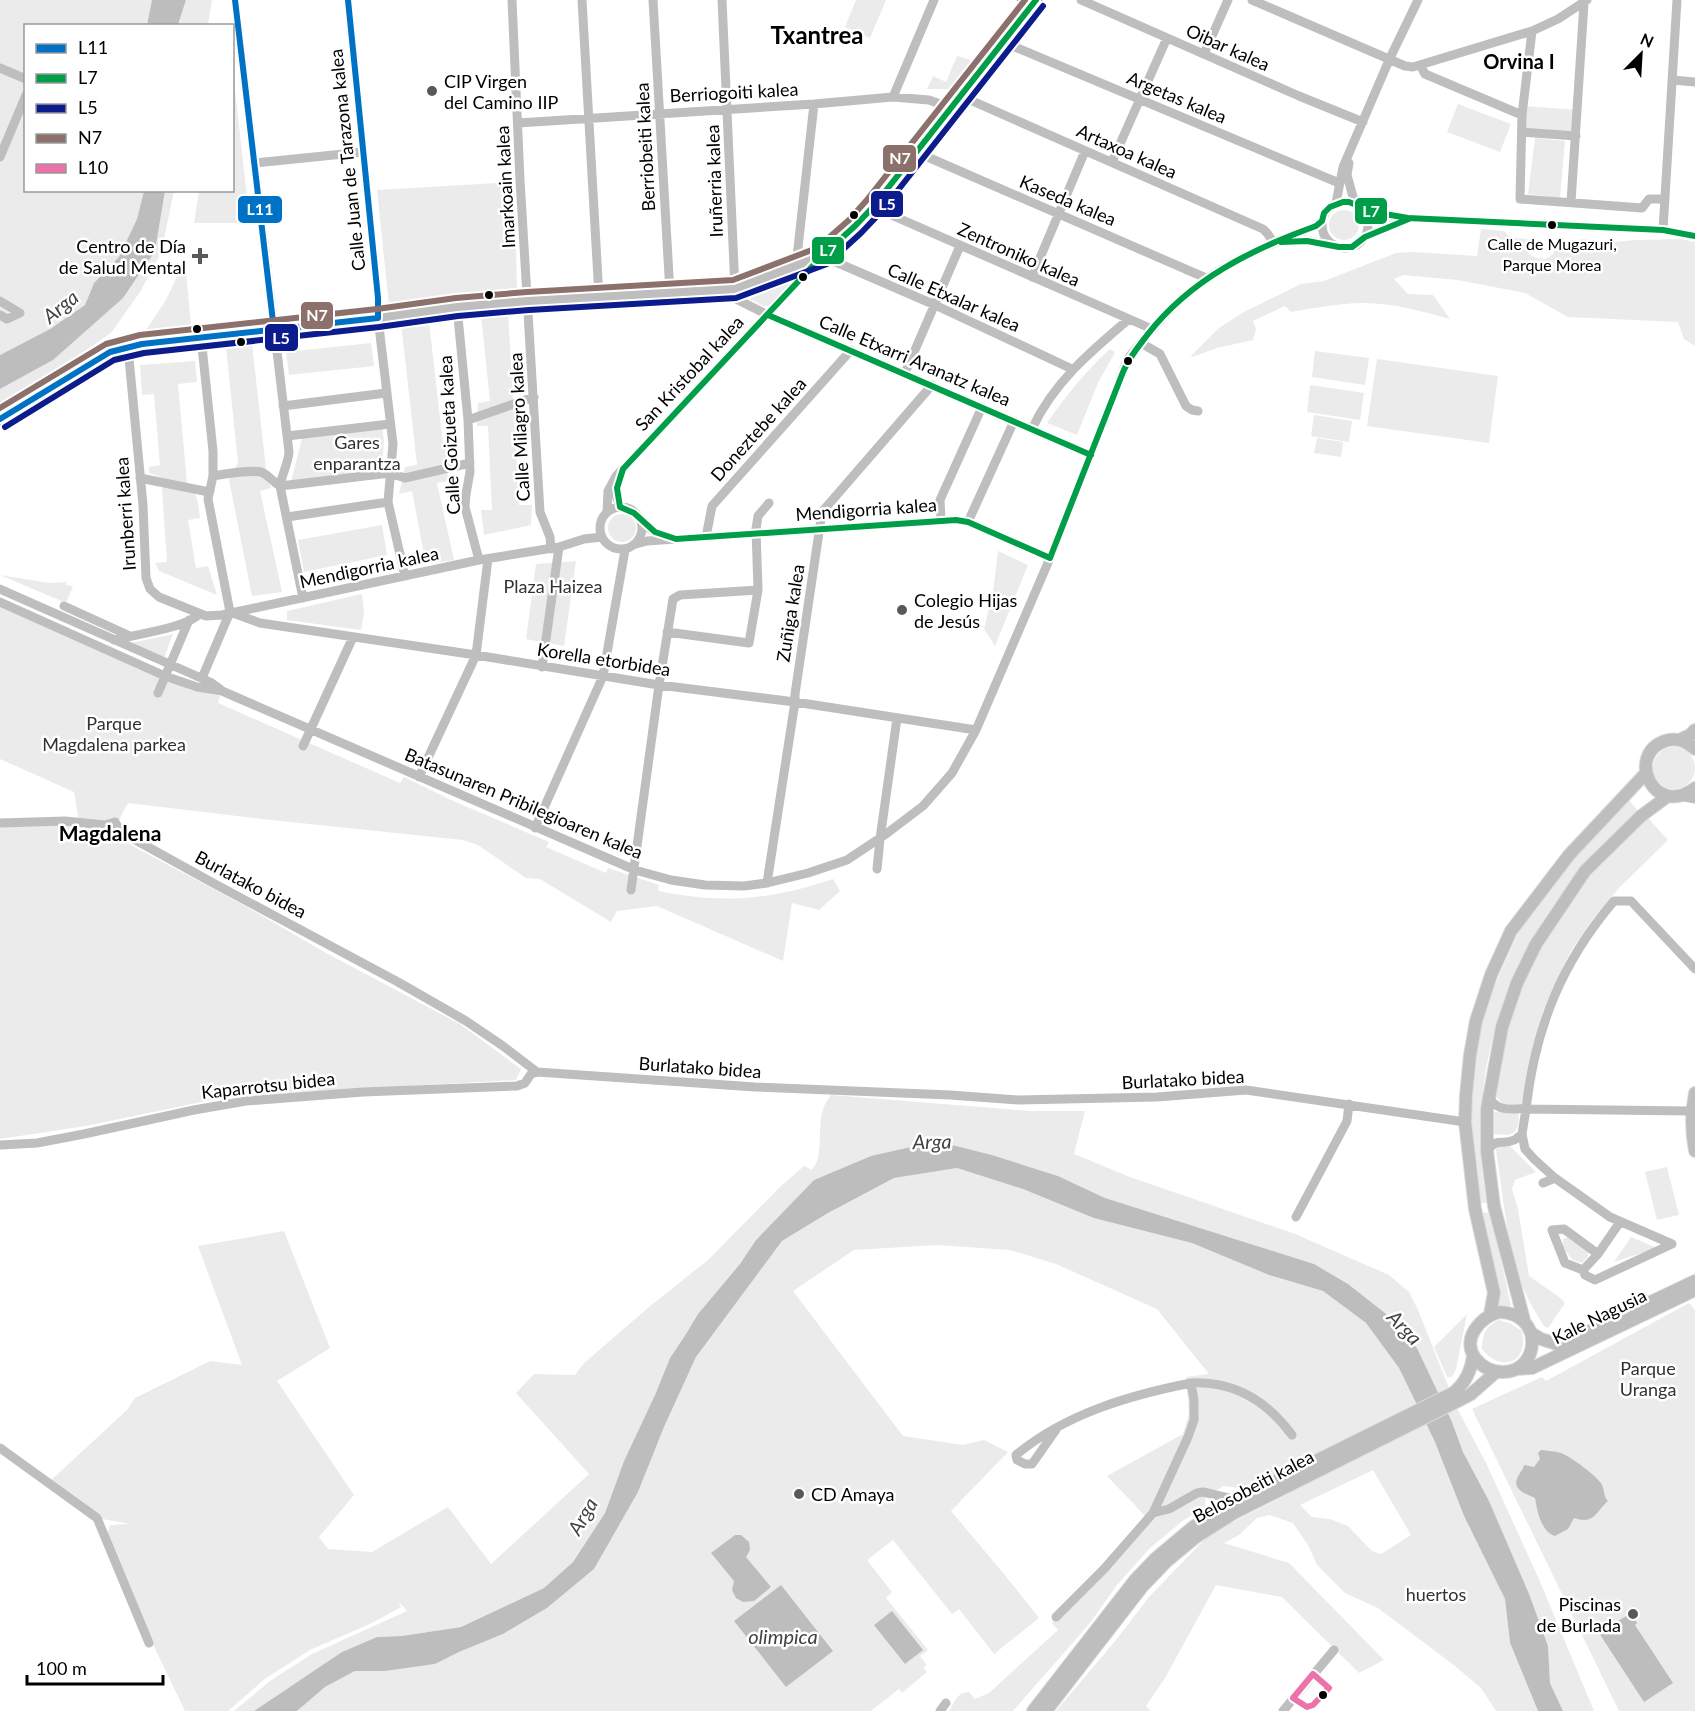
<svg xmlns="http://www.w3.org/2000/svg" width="1695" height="1711" font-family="Lato,sans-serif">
<rect width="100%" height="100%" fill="#fff"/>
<path fill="#ebebeb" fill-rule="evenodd" d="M0,0H152L147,25L26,26V190L144,191L137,219L119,257L94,283L85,305L50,329L0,355Z
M186,0H212L208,25L178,26Z
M856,0H886L870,38L845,27Z
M957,56L974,61L952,89H927L933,76L946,82Z
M233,73L250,223H194L199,191L232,190Z
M1458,104L1511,124L1500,152L1447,132Z
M1524,106L1578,110L1576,136L1522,132Z
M1535,138L1565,141L1560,198L1528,194Z
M514,182L517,289L389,305L377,190Z
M165,191H174L161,253L140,292L111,333L0,410V389L53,360L155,251Z
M1329 225a15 15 0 1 1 30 0a15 15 0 1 1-30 0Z
M1481,229L1504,231L1510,237L1527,239L1526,247L1529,254L1536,258L1546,259L1553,254L1557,242H1572L1581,239L1611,242L1637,240L1681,239L1695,242V346L1684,339L1678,322L1568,317L1525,293L1458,280L1403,275L1394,279L1408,294L1433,295L1450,319C1421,311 1390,302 1359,303C1336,304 1313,308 1291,312L1285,306L1253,321L1256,329L1253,340L1217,348L1192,357L1191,356L1219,328L1242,313L1301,284L1324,281L1396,253L1413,252L1477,256Z
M181,268L186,272L191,325L146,330L166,300Z
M801,271H803L770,306H763L749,298L748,295L750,292Z
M508,312L519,505H532L531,525L484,535L481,510H492L488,426H477L478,403L490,401L481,315Z
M429,322L443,444L455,443L456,452L445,460L449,481L437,483L454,560L429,564L425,559L412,491L399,494L405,467L417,465L401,323Z
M371,343L374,366L289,375L286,352Z
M252,344L266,469L271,488L260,491L282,592L252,596L229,480L238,463L226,347Z
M1110,349L1115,352L1098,383L1077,435L1047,423C1067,394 1085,372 1110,349Z
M1315,351L1369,358L1365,385L1312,377Z
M1377,359L1498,376L1489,443L1367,426Z
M195,361L197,382L178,384L187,483C198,495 198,502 200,518L188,520L196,568L208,566L217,595L159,571L155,563L167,562L162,490L163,478L149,473V467L160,465L154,394L142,395L140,365Z
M1310,385L1364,393L1360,420L1307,412Z
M1314,415L1352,421L1349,442L1311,436Z
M382,427L384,440L382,471L291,482L302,438Z
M1317,438L1343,442L1341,457L1314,453Z
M608 528a14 14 0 1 1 28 0a14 14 0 1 1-28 0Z
M382,525L387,555L304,572L298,540Z
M998,551L1028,565L995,646L984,629L993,592Z
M576,561L564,646L526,639L536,564Z
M0,575L50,583L66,582V585L73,586L66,603Z
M362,594L364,613L361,630L287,620V611Z
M0,606L190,690L220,696L218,703L400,783L404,777L451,800L549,842L546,847L606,873L608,868L659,885L658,891C722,904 771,900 833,879L840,891L819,910L792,903L783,961L657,906L617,911L611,922L540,879L526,878L478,845L463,840L271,820L128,803C116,825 116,823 129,844L247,907L326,953L460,1024L521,1069L516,1080L230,1096L86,1126L0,1139V822L79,821L74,792L0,759Z
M173,634L164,658L131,643Z
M1653 768a21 21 0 1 1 42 0a21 21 0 1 1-42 0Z
M1629,800L1638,811C1617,834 1593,856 1572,881C1511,954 1477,1053 1481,1148C1481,1167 1484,1185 1487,1203H1481C1475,1167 1470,1131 1471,1094C1471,1047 1487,1000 1507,958C1514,943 1520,927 1529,913C1556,871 1594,836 1629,800Z
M1648,818L1668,840L1619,888L1593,919L1571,951L1543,1011L1532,1053L1522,1105L1502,1104L1494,1093L1509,1021L1535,953L1575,893L1598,867Z
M831,1095L1030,1111H1085L1074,1154L1130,1177L1295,1234L1389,1275L1409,1292L1418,1310L1457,1408L1487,1465L1538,1577L1594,1711H1563L1550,1683L1548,1646L1526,1589L1489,1501L1463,1452L1452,1422L1417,1348L1385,1313L1348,1284L1314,1264L1105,1198L1058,1176L992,1155L952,1145L871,1156L814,1180L756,1240L740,1264L698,1314L686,1334L670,1358L655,1395L624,1461L605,1513L573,1562L544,1588L461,1627L402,1636L377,1637L342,1652L254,1711H234L270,1681L312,1654L407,1611L398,1601L401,1607L372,1623L310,1650L266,1678L228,1711H185L134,1605L107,1535L110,1525L130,1524L97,1518L48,1483L127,1410L135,1398L210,1361L242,1365L198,1246L284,1231L330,1348L277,1381L354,1495L319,1537L328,1549L372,1552L448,1507L491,1564L589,1474L516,1393L534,1374L575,1375L583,1364L649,1307L708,1260L781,1186L804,1166L812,1170C814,1166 818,1162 818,1157C823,1134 815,1115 831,1095Z
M1494,1112H1519L1518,1125L1515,1132L1508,1135L1491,1134Z
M1502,1143L1511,1147L1536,1172L1515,1180L1512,1189L1518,1209L1529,1276L1559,1297L1565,1303L1548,1328L1544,1326C1533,1309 1523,1292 1518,1272C1506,1235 1503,1195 1497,1157L1496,1149Z
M1667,1167L1679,1215L1657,1220L1645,1172Z
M957,1168L1192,1243L1269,1275L1323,1291L1366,1323L1399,1368L1435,1442L1464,1516L1505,1599L1510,1644L1538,1711H1496L1481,1688L1455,1666L1378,1608L1345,1593L1317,1565L1308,1545L1293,1523L1269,1515L1257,1518L1239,1535L1224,1543L1289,1563L1384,1660L1359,1673L1282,1597L1216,1585L1165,1678L1146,1706L1151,1711H1056L1116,1640L1149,1597L1204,1540L1233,1522L1288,1494L1224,1486L1206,1496L1205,1506L1180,1523L1150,1548L1117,1585L1090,1623L1013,1711H949C955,1702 957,1692 969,1692L975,1699L989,1693L1058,1630L1052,1623L1056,1617L1148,1519L1107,1476L1183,1434L1189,1413L1186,1377L1209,1374L1157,1309L1056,1264L1010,1250L937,1245L854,1250L793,1291L903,1436L963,1445L984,1440L1008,1452L951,1511L1004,1574L1039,1618L994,1654L959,1609L952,1614L893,1540L867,1560L892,1592L886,1598L928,1650L920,1656L927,1665L923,1668L927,1672L902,1693L899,1689L871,1711H297L325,1687L355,1671H385L435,1664L459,1652L503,1634L547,1608L594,1569L638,1492L664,1427L696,1357L782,1241L828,1213L894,1178ZM1373,1470L1411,1535L1381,1554L1372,1551L1348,1526L1330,1519L1312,1517L1300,1505Z
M1490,1212L1511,1306L1498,1305L1500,1292L1482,1213Z
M1567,1237L1588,1251V1257L1582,1263L1573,1260L1562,1247L1563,1239Z
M1631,1237L1657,1248L1614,1262Z
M1689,1303L1695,1310V1711H1619L1472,1409L1542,1377L1546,1381Z
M1467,1314L1456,1369L1452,1377H1447L1434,1347Z
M1499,1320L1510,1323L1522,1331C1529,1362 1502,1374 1482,1349C1483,1333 1485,1327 1499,1320Z"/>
<path fill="#bdbdbd" d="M152,0H186L178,25H147Z
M144,191H165L155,251L123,298L53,360L0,389V355L50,329L85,305L94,283L119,257L137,219Z
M952,1145L992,1155L1058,1176L1105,1198L1314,1264L1348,1284L1385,1313L1417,1348L1452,1422L1463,1452L1489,1501L1529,1594L1548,1646L1550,1683L1563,1711H1538L1510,1643L1505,1599L1464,1516L1435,1442L1399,1368L1366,1323L1323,1291L1269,1275L1192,1243L1094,1218L1023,1189L957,1168L894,1178L828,1213L782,1241L696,1357L664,1427L638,1492L594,1569L547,1608L503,1634L459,1652L435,1664L385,1671H355L325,1687L297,1711H254L342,1652L377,1637L402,1636L461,1627L544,1588L573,1562L605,1513L624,1461L655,1395L670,1358L686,1334L698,1314L740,1264L756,1240L814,1180L871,1156L911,1147Z
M1541,1450C1548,1451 1554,1451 1561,1453C1570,1456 1595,1475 1601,1483C1605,1489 1603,1496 1608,1501C1596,1511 1595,1525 1574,1518L1568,1529L1555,1536C1541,1532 1537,1510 1535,1498C1524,1493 1509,1489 1520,1473C1521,1471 1524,1468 1524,1465L1534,1467L1540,1459L1538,1453Z
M735,1535H741L749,1542L750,1550L746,1557L771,1587L754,1601L743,1602L736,1598L732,1590L734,1581L711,1553Z
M781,1585L833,1651L786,1687L734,1621Z
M892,1611L923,1650L905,1664L874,1625Z
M1631,1613L1637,1623L1635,1625L1673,1683L1644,1702L1599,1633Z"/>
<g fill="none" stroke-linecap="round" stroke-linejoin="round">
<g stroke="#dbdbdb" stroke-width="14">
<path id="major" d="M0,419L110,352L142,344L378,318L457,307L528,301L735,289L822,256L855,226L873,207L1036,0
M1679,740L1690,735L1695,730
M1695,749C1686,741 1677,737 1665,741C1625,755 1654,819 1695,788
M1695,1093C1691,1113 1691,1131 1695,1151
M1499,1312C1545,1313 1540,1372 1503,1372C1492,1372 1482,1367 1475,1358C1461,1338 1481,1317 1499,1312Z
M1490,1314L1494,1293L1475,1209L1465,1122L1466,1095L1470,1055L1476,1021L1491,975L1511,931L1569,855L1646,773
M1524,1320L1494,1206L1487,1151V1109L1502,1027L1517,983L1536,944L1585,871L1641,816L1668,796
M1531,1333L1541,1339L1560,1345L1695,1281
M1516,1369L1532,1368L1695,1290
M1033,1711L1135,1580L1156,1558L1193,1527L1237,1500L1453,1393C1466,1383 1471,1371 1473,1356
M1046,1711L1142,1587L1167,1561L1196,1537L1234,1513L1460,1400L1471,1394L1496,1372"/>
</g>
<path stroke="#bebebe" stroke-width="9" d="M235,0L289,452C288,464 282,474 280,486L303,598
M348,0L378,298V318L393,444L388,502L405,576
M512,0L520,180L540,512L550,537L551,549
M582,0L599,297
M653,0L670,293
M722,0L735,289L738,300L768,315L1091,455
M1021,0L1032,5
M1081,0L1299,96L1363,122
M1252,0L1405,66L1413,67L1532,31L1558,19L1587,0
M1003,42L1339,183
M1204,54L1228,0
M1420,65L1425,74L1522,115L1520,199L1642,208L1649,199H1665
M0,68L26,79
M1672,80L1695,82
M961,96L1263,229L1267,233L1274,243
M893,97L934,0
M1522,115L1532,31
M518,123L814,104L893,97L929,100L951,108
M1522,132L1576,136
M916,152L1206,278
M0,157L26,95
M1112,162L1167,38
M255,163L363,152
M1349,163L1347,175L1355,204
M1322 225a23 23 0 1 1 46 0a23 23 0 1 1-46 0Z
M1571,202L1584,3
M1336,203L1343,167L1390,58L1418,0
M873,207L1152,329
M1360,208L1373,212L1408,218L1663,230L1695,236
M1663,230L1677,0
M1365,237L1408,218
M1282,242L1310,241L1331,245
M796,266L814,104
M1032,277L1085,151
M0,301L20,313
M457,307L468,420L470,472L466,494L465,507L479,560
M0,315L7,319L20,313
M201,337L213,451V476L208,499L230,612
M1141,343L1160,354L1186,406L1192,410L1198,411
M128,348L143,505L146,578L150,589L159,597L206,616L222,615L479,560L559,547L584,539L602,537
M905,373L960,246
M283,406L386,393
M468,420L534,397
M1032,429C1053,383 1091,351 1129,319
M287,436L390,424
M213,476C224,474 251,470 261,472C269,475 273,482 280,486L390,473L405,478L470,463
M619,477L616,495L620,507
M140,478L209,492
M600 528a21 21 0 1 1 42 0a21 21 0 1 1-42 0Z
M607,512L608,491L616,476L822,256L935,305L1072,369
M287,517L388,502
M941,520L940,500L982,407
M641,522L658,535L668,537
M968,522L1014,421
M706,537L712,506L851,350
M636,544L647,541L676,539L956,520L968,522L1050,558
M0,589L210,682L220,689
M0,602L165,676L197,687L222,691L635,870L671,880L705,885L744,886L767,883L808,873L847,860L886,834L923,806L952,773L976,730L1050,558L1118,385C1121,376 1124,367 1128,359C1134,349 1144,340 1151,331C1183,293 1215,269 1260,249C1275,242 1311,231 1322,221
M64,606L130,636
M230,612L260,623L476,655L659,685L795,702L976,730
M667,632L749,643L758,590L756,529L758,516L769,503
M114,640C133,635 189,627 199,614
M542,667L559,547
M202,678L230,612
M158,693L189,620
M303,746L353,637
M419,777L476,655L488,559
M1679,796L1695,799
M0,823L65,821L105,825L115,822L121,832L213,883L398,982L466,1021L503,1046L537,1072L755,1087L950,1095L1019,1100L1157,1097L1246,1090L1465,1122
M535,828L603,676L625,550
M877,869L880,839L897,718
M767,883L795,702V694L822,512L932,385
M631,890L659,685L673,599L680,595L758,590
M1488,1095C1497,1113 1508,1108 1526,1109C1535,1029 1561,963 1614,901H1631L1695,969
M0,1145L37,1143L84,1134L194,1110L246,1101L363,1092L517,1086L525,1083L531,1074L537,1072
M1487,1151C1499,1136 1501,1146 1514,1140C1515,1140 1521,1135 1522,1134
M1543,1183L1555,1178
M1296,1217L1347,1121L1349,1104
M1620,1222L1598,1254L1583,1270L1585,1275L1595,1280L1672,1244
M1672,1244L1610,1217L1555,1178L1534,1159L1525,1149L1522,1134L1526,1109L1691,1111
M1583,1270L1565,1263L1552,1230L1564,1229L1598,1254
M1191,1383C1234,1381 1267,1401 1292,1435
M0,1448L97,1518L149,1643
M1153,1513L1169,1509L1197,1493L1203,1492L1237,1500
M1056,1617L1104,1569L1153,1513L1188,1437L1194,1420V1400L1191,1383C1130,1395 1065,1414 1016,1455L1017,1460L1025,1464H1032L1058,1427
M940,1711L946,1703
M1283,1711L1334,1650"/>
<use href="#major" stroke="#bebebe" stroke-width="12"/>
<g stroke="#fff" stroke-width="10">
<path id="bus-1" d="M235,0L274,330
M348,0L378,298V318
M0,419L110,352L142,344L378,318"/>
</g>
<g stroke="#fff" stroke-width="10">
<path id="bus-2" d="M1036,0L873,207L855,226L822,256L623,469L617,488L620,507L634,513L655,532L676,539L956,520L968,522L1050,558L1123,372C1129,357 1139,346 1148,334C1191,279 1252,249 1316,226L1322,221L1324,213L1330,207L1343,202H1349L1373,212L1408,218L1663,230L1695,236
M1281,242L1307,241L1339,247H1352L1365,237L1411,218
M768,315L1091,455"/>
</g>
<g stroke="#fff" stroke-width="10">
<path id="bus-3" d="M5,427L114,360L144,353L379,327L458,316L529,310L736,298L827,264L861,233L880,213L1043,6"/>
</g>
<g stroke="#fff" stroke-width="10">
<path id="bus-4" d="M0,408L106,344L140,335L377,309L456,298L527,292L733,280L817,248L849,220L866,201L1025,0"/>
</g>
<g stroke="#fff" stroke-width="10">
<path id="bus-5" d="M1313,1674L1329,1688L1313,1705L1307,1707L1293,1698Z"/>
</g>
<use href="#bus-1" stroke="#0072c6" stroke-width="6"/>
<use href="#bus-2" stroke="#009e49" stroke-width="6"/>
<use href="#bus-3" stroke="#0c1c8c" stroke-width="6"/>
<use href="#bus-4" stroke="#8c706b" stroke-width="6"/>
<use href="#bus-5" stroke="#ed72aa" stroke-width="6"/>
</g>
<g fill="#595959" stroke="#fff" stroke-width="2">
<circle cx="432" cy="91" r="6"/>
<path d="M197 247h6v6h6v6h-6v6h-6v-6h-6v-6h6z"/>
<circle cx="902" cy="610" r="6"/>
<circle cx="799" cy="1494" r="6"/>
<circle cx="1633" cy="1614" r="6"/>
</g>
<g fill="#000" stroke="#fff" stroke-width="2">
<circle cx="854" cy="215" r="5"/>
<circle cx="1552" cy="225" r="5"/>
<circle cx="803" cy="277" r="5"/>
<circle cx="489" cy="295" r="5"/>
<circle cx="197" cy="329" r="5"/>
<circle cx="241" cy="342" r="5"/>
<circle cx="1128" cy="361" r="5"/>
<circle cx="1323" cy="1695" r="5"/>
</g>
<g text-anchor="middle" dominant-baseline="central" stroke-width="5" stroke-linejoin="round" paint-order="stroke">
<g font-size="16" fill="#000" stroke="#fff">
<text x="1552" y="243">Calle de Mugazuri,<tspan x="1552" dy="21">Parque Morea</tspan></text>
</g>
<g font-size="18" fill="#000" stroke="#fff">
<text transform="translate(1228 47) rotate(24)">Oibar kalea</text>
<text transform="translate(734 92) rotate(-3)">Berriogoiti kalea</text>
<text transform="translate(1177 97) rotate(23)">Argetas kalea</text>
<text transform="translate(645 147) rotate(-93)">Berriobeiti kalea</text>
<text transform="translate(1127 151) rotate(24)">Artaxoa kalea</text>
<text transform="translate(347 160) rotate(-96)">Calle Juan de Tarazona kalea</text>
<text transform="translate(714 181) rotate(-92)">Iruñerria kalea</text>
<text transform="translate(505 187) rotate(-93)">Imarkoain kalea</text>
<text transform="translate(1068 200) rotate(23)">Kaseda kalea</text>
<text transform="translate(1019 254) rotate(24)">Zentroniko kalea</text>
<text transform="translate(954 297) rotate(24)">Calle Etxalar kalea</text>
<text transform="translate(915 360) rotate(23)">Calle Etxarri Aranatz kalea</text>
<text transform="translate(689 373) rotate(-47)">San Kristobal kalea</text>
<text transform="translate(519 427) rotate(-93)">Calle Milagro kalea</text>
<text transform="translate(758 429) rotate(-48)">Doneztebe kalea</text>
<text transform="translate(449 435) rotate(-93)">Calle Goizueta kalea</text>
<text transform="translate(866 509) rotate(-4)">Mendigorria kalea</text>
<text transform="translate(125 514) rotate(-94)">Irunberri kalea</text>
<text transform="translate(369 567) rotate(-12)">Mendigorria kalea</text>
<text transform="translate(790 613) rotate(-81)">Zuñiga kalea</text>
<text transform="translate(604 659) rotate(9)">Korella etorbidea</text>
<text transform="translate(524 803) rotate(23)">Batasunaren Pribilegioaren kalea</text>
<text transform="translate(251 884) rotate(28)">Burlatako bidea</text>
<text transform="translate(700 1067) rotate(4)">Burlatako bidea</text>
<text transform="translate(1183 1079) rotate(-3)">Burlatako bidea</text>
<text transform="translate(268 1085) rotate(-6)">Kaparrotsu bidea</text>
<text transform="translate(1599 1316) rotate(-26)">Kale Nagusia</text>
<text transform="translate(1253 1486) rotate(-28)">Belosobeiti kalea</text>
</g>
<g font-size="18" fill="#000" stroke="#fff" text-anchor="start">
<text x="444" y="81">CIP Virgen<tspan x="444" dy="21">del Camino IIP</tspan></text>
<text x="186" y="246" text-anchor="end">Centro de Día<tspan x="186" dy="21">de Salud Mental</tspan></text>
<text x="914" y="600">Colegio Hijas<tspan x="914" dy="21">de Jesús</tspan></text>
<text x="811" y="1494">CD Amaya</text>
<text x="1621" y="1604" text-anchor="end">Piscinas<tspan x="1621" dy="21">de Burlada</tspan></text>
</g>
<g font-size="18" fill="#313131" stroke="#fff">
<text x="357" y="442">Gares<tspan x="357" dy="21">enparantza</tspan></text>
<text x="553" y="586">Plaza Haizea</text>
<text x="114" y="723">Parque<tspan x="114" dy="21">Magdalena parkea</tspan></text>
<text x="1648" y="1368">Parque<tspan x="1648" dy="21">Uranga</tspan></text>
<text x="1436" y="1594">huertos</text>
</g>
<g font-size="20" font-weight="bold" fill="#000" stroke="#fff">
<text x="1519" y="61">Orvina I</text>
</g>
<g font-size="20" font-style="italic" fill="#424242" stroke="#fff">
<text transform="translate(60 306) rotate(-39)">Arga</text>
<text transform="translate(932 1141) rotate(-1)">Arga</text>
<text transform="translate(1405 1327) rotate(46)">Arga</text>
<text transform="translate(582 1516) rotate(-60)">Arga</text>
<text x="783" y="1636">olimpica</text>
</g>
<g font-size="21" font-weight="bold" fill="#000" stroke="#fff">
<text x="110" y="832">Magdalena</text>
</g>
<g font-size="24" font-weight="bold" fill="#000" stroke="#fff">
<text x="817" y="34">Txantrea</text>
</g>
</g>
<g stroke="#fff" stroke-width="2">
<rect x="882" y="144" width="35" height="29" rx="6" fill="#8c706b"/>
<rect x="870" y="190" width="34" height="28" rx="6" fill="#0c1c8c"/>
<rect x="237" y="195" width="46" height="29" rx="6" fill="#0072c6"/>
<rect x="1354" y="197" width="34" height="28" rx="6" fill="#009e49"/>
<rect x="811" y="236" width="34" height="29" rx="6" fill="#009e49"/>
<rect x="300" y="301" width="34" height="29" rx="6" fill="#8c706b"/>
<rect x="264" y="323" width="35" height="29" rx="6" fill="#0c1c8c"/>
</g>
<g font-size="16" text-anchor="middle" font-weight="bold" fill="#fff">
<text x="900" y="164">N7</text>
<text x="887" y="210">L5</text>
<text x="260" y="215">L11</text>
<text x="1371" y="217">L7</text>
<text x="828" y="256">L7</text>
<text x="317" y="321">N7</text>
<text x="281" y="344">L5</text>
</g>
<rect x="24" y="24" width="210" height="168" fill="#ffffff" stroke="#999999" stroke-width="1.5"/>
<rect x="36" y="44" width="30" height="9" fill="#0072c6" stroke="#999999" stroke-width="1.5"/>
<text x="78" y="54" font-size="18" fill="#000000">L11</text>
<rect x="36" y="74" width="30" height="9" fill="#009e49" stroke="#999999" stroke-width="1.5"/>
<text x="78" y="84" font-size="18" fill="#000000">L7</text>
<rect x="36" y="104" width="30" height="9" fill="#0c1c8c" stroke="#999999" stroke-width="1.5"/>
<text x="78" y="114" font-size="18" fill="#000000">L5</text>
<rect x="36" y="134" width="30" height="9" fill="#8c706b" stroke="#999999" stroke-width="1.5"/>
<text x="78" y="144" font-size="18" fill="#000000">N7</text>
<rect x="36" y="164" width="30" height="9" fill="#ed72aa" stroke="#999999" stroke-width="1.5"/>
<text x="78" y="174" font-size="18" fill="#000000">L10</text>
<g transform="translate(1641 54) rotate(24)" stroke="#ffffff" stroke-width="4.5" paint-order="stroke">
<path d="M0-4.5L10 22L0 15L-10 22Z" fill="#000000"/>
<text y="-9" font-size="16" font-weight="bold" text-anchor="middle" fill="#000000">N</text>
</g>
<path d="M27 1675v9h136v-9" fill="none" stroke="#000000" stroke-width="3"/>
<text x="36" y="1675" font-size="18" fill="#000000" stroke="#ffffff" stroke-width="4.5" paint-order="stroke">100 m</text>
</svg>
